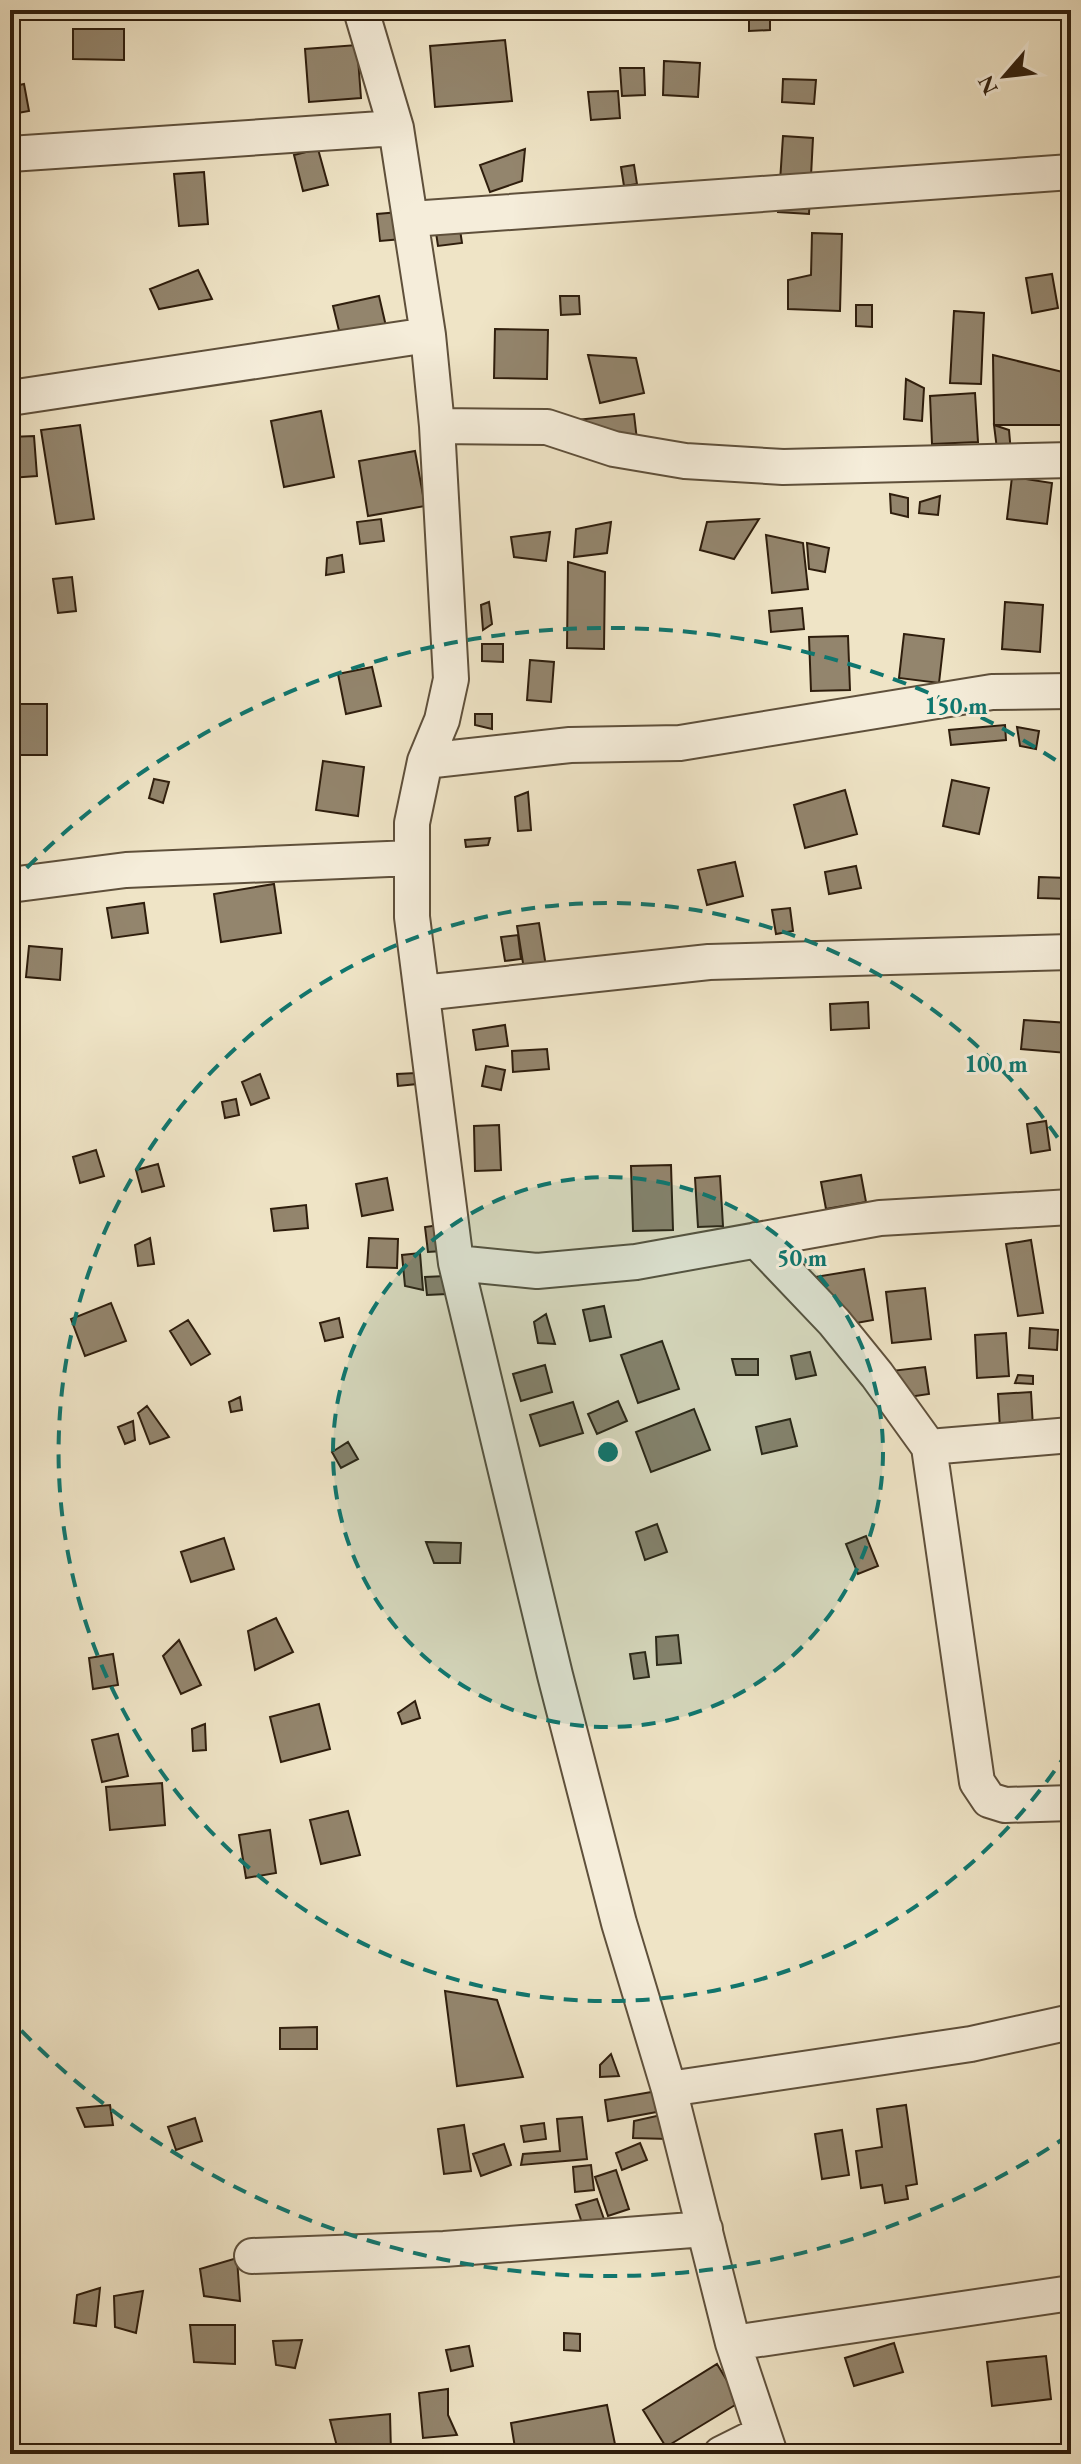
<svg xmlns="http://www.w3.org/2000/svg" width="1081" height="2464" font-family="'EB Garamond',serif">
<rect width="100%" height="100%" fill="#efe4c6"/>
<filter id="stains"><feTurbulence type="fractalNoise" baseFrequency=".0025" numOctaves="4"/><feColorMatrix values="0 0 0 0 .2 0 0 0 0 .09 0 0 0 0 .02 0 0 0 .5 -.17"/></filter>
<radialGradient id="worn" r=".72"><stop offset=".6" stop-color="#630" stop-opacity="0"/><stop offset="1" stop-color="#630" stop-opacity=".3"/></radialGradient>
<path fill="#93856d" stroke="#2f1e0d" stroke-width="2" d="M749,10H770V30L749,31Z
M73,29H124V60L73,59Z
M505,40L512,101L435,107L430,46Z
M357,45L361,98L309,102L305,49Z
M664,61L700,63L698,97L663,95Z
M620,68H644L645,95L622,96Z
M783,79L816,80L814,104L782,102Z
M24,84L29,111L12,114L10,87Z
M618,91L620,118L591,120L588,92Z
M783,136L813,138L809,214L778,212Z
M318,149L328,185L303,191L294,155Z
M525,149L522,181L490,192L480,165Z
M634,165L637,184L624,186L621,167Z
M204,172L208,224L179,226L174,174Z
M399,212L402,239L380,241L377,214Z
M459,223L462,243L438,246L435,226Z
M812,233L842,234L840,311L788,309V280L811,275Z
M198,270L212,299L159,309L150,289Z
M1052,274L1058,308L1032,313L1026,278Z
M379,296L391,348L346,359L333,306Z
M560,296H579L580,314L561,315Z
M856,305H872V327L856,326Z
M954,311L984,313L981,384L950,383Z
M495,329L548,330L547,379L494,378Z
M588,355L636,358L644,393L600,403Z
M993,355L1071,374V425H994Z
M906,379L924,388L922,421L904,419Z
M975,393L978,442L932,444L930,396Z
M321,411L334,477L284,487L271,421Z
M634,414L637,440L576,420Z
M80,425L94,519L56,524L41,430Z
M994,425L1009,430L1011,453L997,449Z
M34,436L37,476L10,478V437Z
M415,451L425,506L368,516L359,461Z
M1012,477L1052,483L1047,524L1007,519Z
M890,494L908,498V517L891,513Z
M940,496L938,515L919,513L920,502Z
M381,519L384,541L360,544L357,522Z
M759,519L734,559L700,550L707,522Z
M611,522L607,553L574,557L576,529Z
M550,532L546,561L514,557L511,537Z
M766,535L803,543L808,589L772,593Z
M807,543L829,548L825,572L809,569Z
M342,555L344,572L326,575L327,558Z
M568,562L605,572L604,649L567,648Z
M72,577L76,611L58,613L53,579Z
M489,602L492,624L483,630L481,605Z
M1005,602L1043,605L1040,652L1002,649Z
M802,608L804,629L771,632L769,611Z
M904,634L944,639L939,683L899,678Z
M848,636L850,690L811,691L809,637Z
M482,644H503V662L482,661Z
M530,660L554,662L551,702L527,700Z
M372,667L381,706L346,714L338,674Z
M10,704H47V755H10Z
M475,714H492V729L475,725Z
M1005,725L1006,740L951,745L949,730Z
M1017,727L1039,731L1036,749L1020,746Z
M323,761L364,767L358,816L316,810Z
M154,779L169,782L163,803L149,798Z
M952,780L989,788L979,834L943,826Z
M845,790L857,834L805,848L794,805Z
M528,792L531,830L518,831L515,797Z
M490,838L488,845L466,847L465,840Z
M735,862L743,896L707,905L698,870Z
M856,866L861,888L829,894L825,872Z
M1039,877L1068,878L1067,899L1038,898Z
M274,884L281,933L221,942L214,894Z
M144,903L148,933L112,938L107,908Z
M790,908L793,931L776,934L772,910Z
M539,923L549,985L527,988L517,926Z
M518,935L521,959L505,961L501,937Z
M29,946L62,949L60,980L26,977Z
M868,1002L869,1028L831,1030L830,1004Z
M1024,1020L1069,1023L1067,1053L1021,1049Z
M505,1025L508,1046L476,1050L473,1030Z
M547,1049L549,1069L513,1072L512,1051Z
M486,1066L505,1070L501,1090L482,1086Z
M416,1073L417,1084L398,1086L397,1074Z
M260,1074L269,1098L251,1105L242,1082Z
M236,1099L239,1115L225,1118L222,1102Z
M1046,1121L1050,1150L1031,1153L1027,1124Z
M499,1125L501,1170L475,1171L474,1126Z
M96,1150L104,1176L80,1183L73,1157Z
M158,1164L164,1186L142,1192L136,1170Z
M671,1165L673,1230L633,1231L631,1166Z
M861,1175L866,1202L826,1209L821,1182Z
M720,1176L723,1226L698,1227L695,1178Z
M387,1178L393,1210L362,1216L356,1184Z
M306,1205L308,1228L274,1231L271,1209Z
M440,1225L442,1251L428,1252L425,1227Z
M150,1238L154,1264L138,1266L135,1245Z
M369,1238L398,1239L397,1268L367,1267Z
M1031,1240L1043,1313L1018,1316L1006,1244Z
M420,1253L423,1290L405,1286L402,1255Z
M864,1269L873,1320L818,1330L809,1278Z
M446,1276L447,1294L427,1295L425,1277Z
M925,1288L931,1339L892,1343L886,1292Z
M111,1303L126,1341L85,1356L71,1319Z
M604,1306L611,1337L590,1341L583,1310Z
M546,1314L555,1344L538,1343L534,1322Z
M339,1318L343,1337L325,1341L320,1323Z
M188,1320L210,1354L191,1365L170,1331Z
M1030,1328L1058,1330L1057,1350L1029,1348Z
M1006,1333L1009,1376L977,1378L975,1335Z
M662,1341L679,1389L638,1403L621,1355Z
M810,1352L816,1375L796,1379L791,1356Z
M732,1359H758V1375H736Z
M545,1365L552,1392L521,1401L513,1374Z
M925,1367L929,1394L895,1399L891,1371Z
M1018,1375L1033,1376V1384L1015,1383Z
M1031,1392L1033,1428L1000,1429L998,1394Z
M240,1397L242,1410L231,1412L229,1402Z
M618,1401L627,1421L597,1434L588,1414Z
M573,1402L583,1433L540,1446L530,1415Z
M147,1406L169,1437L150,1444L138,1413Z
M694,1409L710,1450L651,1472L636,1432Z
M790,1419L797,1446L762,1454L756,1427Z
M133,1421L135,1440L125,1444L118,1427Z
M348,1442L358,1459L341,1468L332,1452Z
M657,1524L667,1552L645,1560L636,1532Z
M866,1536L878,1566L858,1574L846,1544Z
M224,1538L234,1569L191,1582L181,1552Z
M426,1542L461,1543L460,1563H434Z
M276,1618L293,1652L255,1670L248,1631Z
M678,1635L681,1663L657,1665L656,1637Z
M179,1640L201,1685L181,1694L163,1656Z
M645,1652L649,1677L634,1679L630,1654Z
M113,1654L118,1685L93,1689L89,1658Z
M415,1701L420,1718L402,1724L398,1713Z
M319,1704L330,1749L281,1762L270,1717Z
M205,1724L206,1750L193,1751L192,1729Z
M118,1734L128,1776L102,1782L92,1740Z
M162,1783L165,1825L110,1830L106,1787Z
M348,1811L360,1855L321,1864L310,1820Z
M270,1830L276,1873L246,1878L239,1835Z
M445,1991L497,2000L523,2077L457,2086Z
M317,2027V2049H280V2028Z
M611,2054L619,2076L600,2077V2065Z
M669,2089L673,2109L608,2121L605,2100Z
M110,2105L113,2125L85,2127L77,2108Z
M906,2105L917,2184L906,2186L908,2199L885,2203L882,2185L861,2188L856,2151L882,2147L877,2109Z
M670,2113L668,2139L633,2138L634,2121Z
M582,2117L587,2159L521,2165L523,2154L560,2151L557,2119Z
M195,2118L202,2141L176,2150L168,2127Z
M544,2123L546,2139L524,2142L521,2126Z
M464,2125L471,2171L444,2174L438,2129Z
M842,2130L849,2175L822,2179L815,2134Z
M640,2143L647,2160L622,2170L616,2153Z
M504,2144L511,2165L481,2176L473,2154Z
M591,2165L594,2190L575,2192L573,2167Z
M616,2170L629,2209L608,2216L595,2177Z
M597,2199L605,2222L584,2229L576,2205Z
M237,2258L240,2301L204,2296L200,2269Z
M100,2288L96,2326L74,2323L77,2295Z
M143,2291L136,2333L115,2327L114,2296Z
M190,2325H235V2364L194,2362Z
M564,2333L580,2334V2351L564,2350Z
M302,2340L295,2368L276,2365L273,2341Z
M894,2343L903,2372L854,2386L845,2358Z
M469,2346L473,2366L451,2371L446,2350Z
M1046,2356L1051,2399L992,2406L987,2362Z
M717,2364L740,2402L666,2447L643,2410Z
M448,2389V2415L457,2435L423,2438L419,2393Z
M607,2405L617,2454H516L511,2423Z
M390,2414L391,2452L339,2454L330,2420Z"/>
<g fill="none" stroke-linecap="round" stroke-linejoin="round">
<g stroke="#5f503b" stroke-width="38">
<path id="minor" d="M361,10L396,128L428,335L437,426L451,679L442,720L425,761L412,823V917L456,1263L555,1675L619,1923L669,2089L733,2343L770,2454
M10,154L396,128
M411,219L1071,172
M10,398L428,335
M437,426L547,427L614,449L685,461L783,467L1071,460
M425,761L570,745L680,743L992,692L1071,691
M10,885L126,870L412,858
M422,993L709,962L1071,952
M756,1240L834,1322L877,1375L929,1447L977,1782L989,1800L1005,1805L1071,1803
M456,1263L537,1271L636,1262L880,1218L1071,1207
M929,1447L1071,1435
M669,2089L971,2044L1071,2022
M252,2256L444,2249L705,2229
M733,2343L1071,2293
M721,2454L763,2433"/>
</g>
<use href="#minor" stroke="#f5edda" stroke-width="34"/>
</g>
<circle cx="608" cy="1452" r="275" fill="#0f766e" fill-opacity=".12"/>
<g fill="none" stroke="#0f766e" stroke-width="4" stroke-dasharray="14 10">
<circle cx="608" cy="1452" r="275"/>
<path d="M1068 1751A549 549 0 1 1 1068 1153"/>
<path d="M1069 2135A824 824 0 0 1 10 2019M10 885A824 824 0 0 1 1069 769"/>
</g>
<circle cx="608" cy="1452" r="12" fill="#0f766e" stroke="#f5edda" stroke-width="4"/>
<g font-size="24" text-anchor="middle" font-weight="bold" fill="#0f766e" stroke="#f5edda" stroke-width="6" stroke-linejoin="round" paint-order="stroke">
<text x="956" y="714">150 m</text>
<text x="996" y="1072">100 m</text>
<text x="802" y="1266">50 m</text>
</g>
<rect width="1081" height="2464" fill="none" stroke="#efe4c6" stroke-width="40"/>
<rect x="12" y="12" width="1057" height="2440" fill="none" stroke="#2f1e0d" stroke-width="4"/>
<rect x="20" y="20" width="1041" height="2424" fill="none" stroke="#2f1e0d" stroke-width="2"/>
<g transform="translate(1005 76) rotate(242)" stroke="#f5edda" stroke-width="6" paint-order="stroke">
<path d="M0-6L14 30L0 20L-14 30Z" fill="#2f1e0d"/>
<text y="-12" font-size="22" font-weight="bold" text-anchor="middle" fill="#2f1e0d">N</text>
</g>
<rect width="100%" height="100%" filter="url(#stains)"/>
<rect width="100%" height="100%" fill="url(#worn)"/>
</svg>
